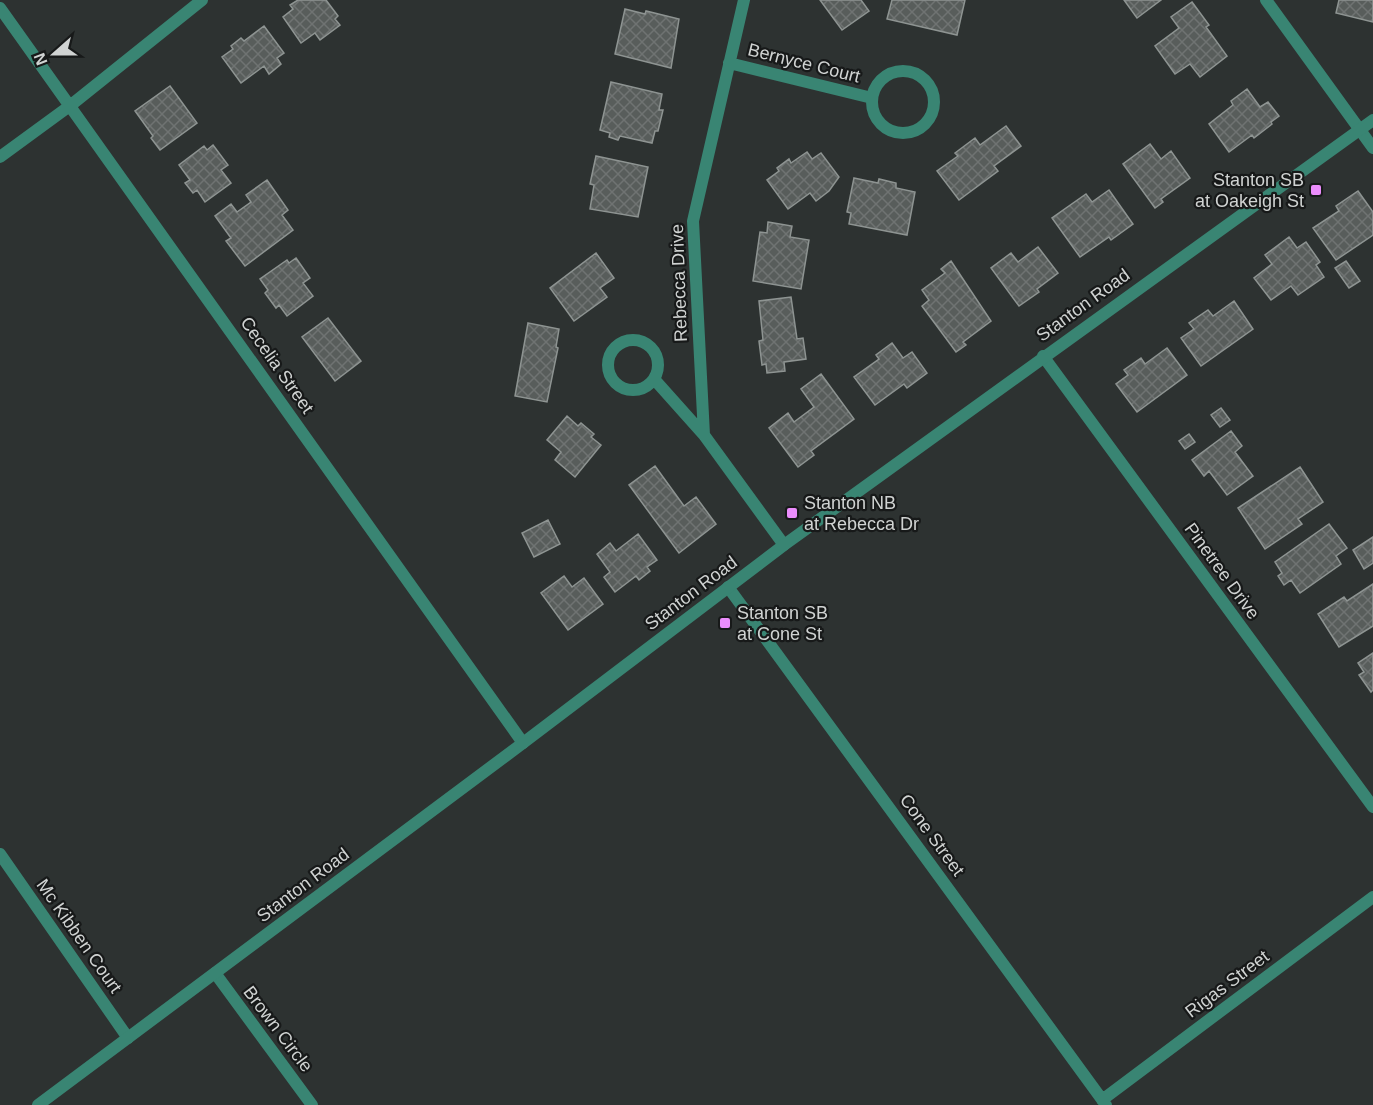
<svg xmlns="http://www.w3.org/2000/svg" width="1373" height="1105" font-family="Helvetica,sans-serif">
<defs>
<pattern id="building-cross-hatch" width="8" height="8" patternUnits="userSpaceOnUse" patternTransform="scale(1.5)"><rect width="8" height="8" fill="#585d5b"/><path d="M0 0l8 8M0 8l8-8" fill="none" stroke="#6f7372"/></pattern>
</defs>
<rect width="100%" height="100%" fill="#2d3231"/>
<path fill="url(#building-cross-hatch)" stroke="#8e9492" stroke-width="1.5" d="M298,0H326L338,16L335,19L340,25L320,40L315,33L301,43L283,17L293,9L290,5Z
M820,0H861L869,11L842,30Z
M892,0H965L957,35L887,19Z
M1124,0H1161L1137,18Z
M1339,0H1373V22L1336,13Z
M1192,2L1209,25L1206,27L1227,56L1200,77L1190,64L1175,74L1155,46L1179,28L1171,17Z
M625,9L645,14L646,11L679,19L671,68L615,54Z
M264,26L284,53L277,58L281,64L269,74L264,66L241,83L222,57L233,49L231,46L241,38L244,41Z
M611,82L662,94L659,110H663L658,131H655L652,143L620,136L618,140L609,137L610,133L600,130Z
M170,86L197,123L160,150L151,138L153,136L135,111Z
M1247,89L1260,107L1268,102L1279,116L1271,122L1272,124L1254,138L1252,135L1229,152L1209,124L1233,105L1231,101Z
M1006,126L1021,146L994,166L998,171L959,200L937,171L958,156L955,153L975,138L980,145Z
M1150,144L1161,159L1171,151L1190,178L1161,199L1163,202L1155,208L1123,164Z
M213,145L228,165L221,170L231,183L205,202L197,190L193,193L185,183L190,180L179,165L204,146L207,150Z
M807,152L812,159L821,153L839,177L829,191L816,201L810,193L788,209L767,180L779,171L777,168L789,159L791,163Z
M596,156L648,167L638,217L590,209L594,185L590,184Z
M854,178L878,183L879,179L896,183V188L915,192L907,235L849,224L851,213L847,212Z
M267,180L288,210L282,215L293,230L245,266L226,241L231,238L215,216L231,204L237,212L251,202L246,195Z
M1109,190L1133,224L1111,240L1109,237L1080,257L1052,218L1086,194L1092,202Z
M1358,191L1373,212V235L1336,260L1313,228L1339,211L1336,206Z
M768,222L792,226L790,237L809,240L801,289L753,281L760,232L767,233Z
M1289,237L1297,248L1306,242L1320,262L1316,265L1324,277L1298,295L1291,286L1271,300L1254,278L1272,264L1265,255Z
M1038,247L1058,273L1037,289L1039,292L1019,306L991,268L1011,253L1018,262Z
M596,253L614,278L600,288L607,297L574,321L550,288Z
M296,258L310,278L303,283L313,296L287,316L279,305L276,308L265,293L268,290L260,279L287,260L289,263Z
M951,261L991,321L963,342L966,345L956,352L922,306L929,300L922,290L945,273L941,269Z
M1346,261L1360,281L1349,288L1335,268Z
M791,297L797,339L803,338L806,359L784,362L785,371L767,373L766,364L762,365L759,341L763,340L759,301Z
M1234,301L1253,329L1201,366L1181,338L1194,329L1189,323L1208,310L1213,316Z
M328,318L361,361L335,381L302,337Z
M528,323L559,329L556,347L558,348L547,402L515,396Z
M892,343L903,358L912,352L927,373L907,388L904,384L875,405L854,377L879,359L876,355Z
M1167,348L1187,375L1137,412L1116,384L1128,375L1124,370L1141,358L1145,364Z
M821,374L854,419L811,451L814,455L798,467L769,428L788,413L794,422L814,407L801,389Z
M1221,408L1230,420L1220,427L1211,415Z
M567,416L578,426L581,423L594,434L591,437L601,445L575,477L555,460L561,452L547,440Z
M1231,431L1242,446L1235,452L1253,476L1227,495L1209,471L1204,476L1192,460Z
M1189,434L1195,442L1185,449L1179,441Z
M655,466L684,506L696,497L716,524L679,553L629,485Z
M1300,467L1323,502L1298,519L1302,524L1265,549L1238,508Z
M548,520L560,544L534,557L522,533Z
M1329,524L1347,548L1336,556L1341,564L1300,593L1291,580L1284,585L1278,576L1282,573L1275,562Z
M638,534L657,560L647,567L650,571L639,580L636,576L615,592L604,577L610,572L597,554L610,543L616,551Z
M1373,537V563L1364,569L1353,550Z
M564,576L572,587L584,578L603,604L568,630L541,593Z
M1373,584V626L1339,647L1318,614L1344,597L1347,601Z
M1373,653V690L1371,692L1359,675L1364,672L1358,663Z"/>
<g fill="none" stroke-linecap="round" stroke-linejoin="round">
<path stroke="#398573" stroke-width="12" d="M744,0L693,221L704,435L784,545
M1266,0L1373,148
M0,8L523,743
M729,63L872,98
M872 102a31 31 0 1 1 62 0a31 31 0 1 1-62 0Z
M0,157L71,105L202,0
M608 365a25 25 0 1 1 50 0a25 25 0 1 1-50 0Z
M1043,356L1373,807
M654,379L704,435
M728,587L1106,1105
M0,854L128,1038
M215,973L312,1105
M1102,1100L1373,897"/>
<path stroke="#398573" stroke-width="12" d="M38,1105L523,743L784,545L1373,120"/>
</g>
<g fill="#eb8dfc" stroke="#171919" stroke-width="2">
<rect x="1310" y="184" width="12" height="12" rx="3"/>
<rect x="786" y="507" width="12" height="12" rx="3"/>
<rect x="719" y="617" width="12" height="12" rx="3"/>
</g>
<g text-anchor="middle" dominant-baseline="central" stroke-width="4.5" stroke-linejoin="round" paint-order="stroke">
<g font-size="18" fill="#d0d3d2" stroke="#171919">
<text transform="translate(804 63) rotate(14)">Bernyce Court</text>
<text transform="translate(679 283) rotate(-92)">Rebecca Drive</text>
<text transform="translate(1083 305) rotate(-36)">Stanton Road</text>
<text transform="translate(277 365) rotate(55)">Cecelia Street</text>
<text transform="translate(1222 571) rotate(54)">Pinetree Drive</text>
<text transform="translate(691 593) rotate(-37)">Stanton Road</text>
<text transform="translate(932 835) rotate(54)">Cone Street</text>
<text transform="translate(303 885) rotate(-37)">Stanton Road</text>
<text transform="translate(79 936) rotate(55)">Mc Kibben Court</text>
<text transform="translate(1227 984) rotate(-37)">Rigas Street</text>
<text transform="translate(278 1029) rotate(53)">Brown Circle</text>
</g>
<g font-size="18" fill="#d0d3d2" stroke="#171919" text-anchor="start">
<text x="1304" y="180" text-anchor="end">Stanton SB<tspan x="1304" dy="21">at Oakeigh St</tspan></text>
<text x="804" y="503">Stanton NB<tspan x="804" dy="21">at Rebecca Dr</tspan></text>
<text x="737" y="613">Stanton SB<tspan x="737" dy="21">at Cone St</tspan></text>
</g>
</g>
<g transform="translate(54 54) rotate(249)" stroke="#171919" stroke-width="4.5" paint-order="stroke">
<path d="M0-4.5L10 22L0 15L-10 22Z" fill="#d0d3d2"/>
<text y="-9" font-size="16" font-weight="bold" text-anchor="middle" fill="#d0d3d2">N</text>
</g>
</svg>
